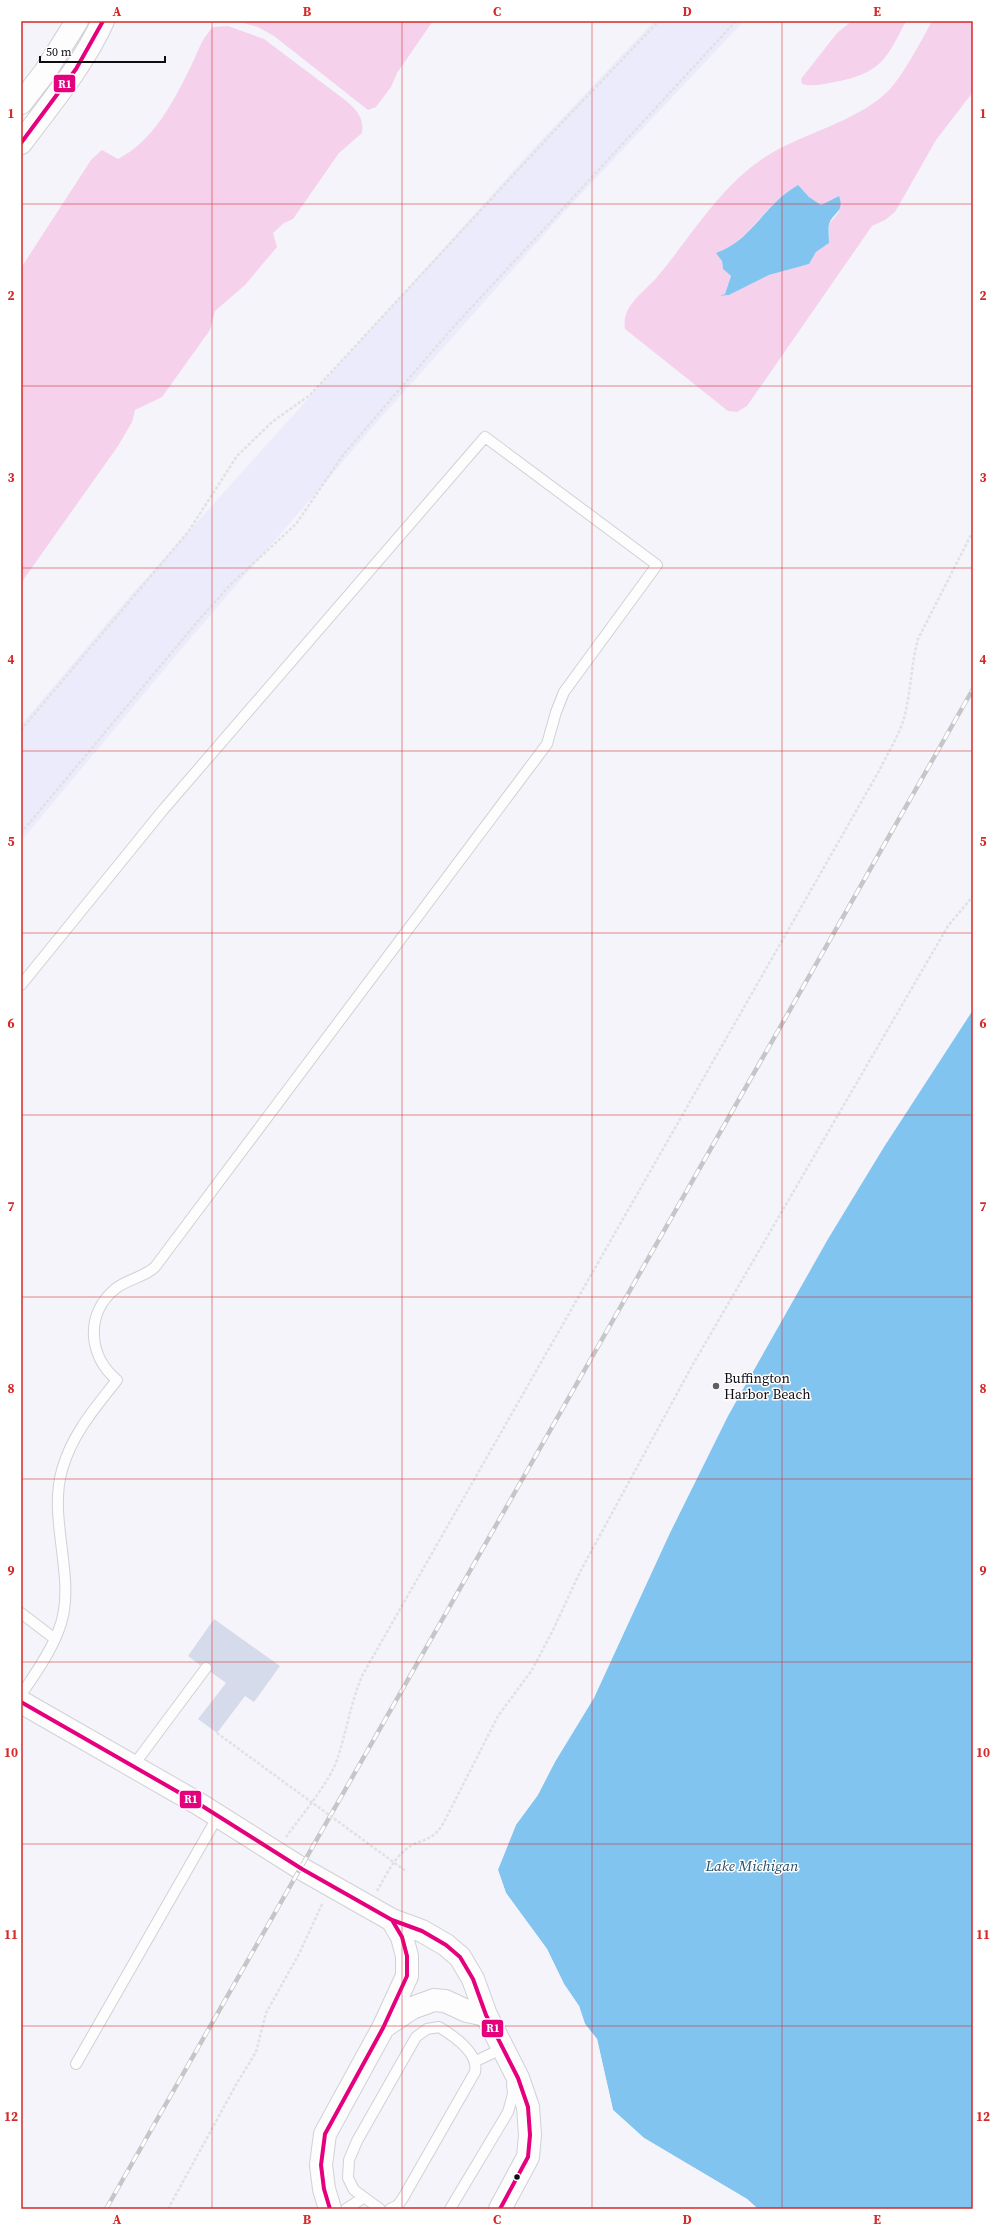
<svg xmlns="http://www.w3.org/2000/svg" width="994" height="2230" font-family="'Source Serif 4',serif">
<rect width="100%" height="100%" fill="#f4f4fa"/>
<path fill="#ecebfb" d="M654,21H744L565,211L371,429L188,641L21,841V725L125,602L534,148Z"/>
<path fill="#f6d1eb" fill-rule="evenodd" d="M236,21H433L397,73L391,87L376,107L368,110L274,36L258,27Z
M852,21H906C886,60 881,73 835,82C824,84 813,87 802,84L801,79L837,33Z
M932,21H973V92L936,140L895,212L885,220L872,226L747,406L737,412L728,411L625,329C621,305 645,292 658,276C694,233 721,184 770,154C807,132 852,123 885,94C901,80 921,41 932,21ZM798,186L809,197L821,205L839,196V212L829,224V243L816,252L809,264L769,275L729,295L722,296L725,294L731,276L723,269L722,261L717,253C744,243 759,216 780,198C785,193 792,189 798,186Z
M228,26L264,39L345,100C357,110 364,117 362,133L339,153L293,219L284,223L273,233L277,247L245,285L215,311L210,330L162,397L135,410L132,422L118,446L21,583V268L91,160L102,150L118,159C154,141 175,99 192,64C199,49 201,40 213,27Z"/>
<path fill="#80c4ef" d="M798,185L809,197L821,205L839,196C845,212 833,212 829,224C828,229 829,237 829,243L816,252L809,264L769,275L729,295L720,296L725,294L731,276L723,269L722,261L716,253C744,244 759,217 780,198C785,193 792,189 798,185Z
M973,1010V2209H758L747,2199L644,2138L613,2110L597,2039L585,2024L579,2006L564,1984L547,1949L506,1893L498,1870L516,1825L538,1795L555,1762L594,1698L670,1533L728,1416L828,1239L884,1147Z"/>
<path fill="#f4f4fa" d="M498,1870L506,1893L547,1949L564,1984L579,2006L585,2024L597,2039L613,2110L644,2138L747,2199L758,2209H755L746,2201L643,2140L612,2111L595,2040L583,2025L578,2007L562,1985L546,1950L505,1894L498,1875Z"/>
<path fill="#d6dbeb" d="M214,1619L280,1666L254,1702L245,1696L217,1733L198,1719L226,1683L211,1672L212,1666L210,1663L204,1662L200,1665L188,1656Z"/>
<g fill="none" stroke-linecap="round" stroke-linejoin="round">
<g stroke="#d1d0d6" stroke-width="12">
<path id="service" d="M21,985L163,810L485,437L657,565L564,692L556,712L547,744L155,1267C143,1278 127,1279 115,1289C85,1314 88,1356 117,1380C95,1408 72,1434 62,1470C47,1522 79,1583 58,1632C49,1655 34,1675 21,1695
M21,1613L55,1639
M133,1766L206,1668
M476,2061L503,2048
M76,2064L218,1816
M346,2209L363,2198
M380,2209L354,2190L348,2178L349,2160L357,2141L416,2037L427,2029L439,2027C454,2036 479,2053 475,2072L403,2198L398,2205L390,2209
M450,2209L508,2112L513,2094L512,2084"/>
</g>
<g stroke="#d1d0d6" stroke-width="24">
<path id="tertiary" d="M21,103L45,72L77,21
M21,143C50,104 83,65 103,21
M21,1702L199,1804L302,1869L392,1920L422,1931L446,1945L460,1957L473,1979L486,2015L518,2078L528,2107L530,2135L528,2157L500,2209
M385,2026L412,2008L434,2000L445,2001L467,2011L486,2015
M330,2209L324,2189L321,2165L325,2134L383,2028L407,1976V1956L402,1937L392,1920"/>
</g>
<path stroke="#e1e1e3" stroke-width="2.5" stroke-dasharray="3 2" stroke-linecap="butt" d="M21,730L188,532L237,456L272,422L310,395L556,129L659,21
M21,833L198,621L231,584L296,524L343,455L448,333L736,21
M286,1837C301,1816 331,1781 338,1757C347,1729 351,1701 363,1674L879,771C887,754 899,736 904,718C911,692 911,665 918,639L973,531
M377,1891C385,1877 393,1860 405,1850C419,1838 430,1844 443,1824L498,1716L532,1670L553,1630L580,1572L692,1366L948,926L973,896
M168,2209L237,2083L256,2052L266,2013L299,1954L323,1902"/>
<use href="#service" stroke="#fdfdfe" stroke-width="10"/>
<use href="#tertiary" stroke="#fdfdfe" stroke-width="22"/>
<g stroke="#c6c6c8" stroke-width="4.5">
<path id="rail" d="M106,2209L973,689"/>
</g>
<use href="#rail" stroke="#fff" stroke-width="3" stroke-dasharray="9" stroke-linecap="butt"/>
<path stroke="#e1e1e3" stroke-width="2.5" stroke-dasharray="3 2" stroke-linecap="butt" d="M217,1733L407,1872"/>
<g stroke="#fff" stroke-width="7">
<path id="bus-1" d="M21,143L76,69L103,21
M21,1702L199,1804L302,1869L392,1920L422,1931L446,1945L460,1957L473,1979L486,2015L518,2078L528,2107L530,2135L528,2157L500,2209
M330,2209L324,2189L321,2165L325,2134L383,2028L407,1976V1956L402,1937L392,1920"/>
</g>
<use href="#bus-1" stroke="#e5007d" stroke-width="4"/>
</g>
<path fill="none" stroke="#d62828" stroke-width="1" stroke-opacity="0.55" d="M212,21V2209M402,21V2209M592,21V2209M782,21V2209M21,204H973M21,386H973M21,568H973M21,751H973M21,933H973M21,1115H973M21,1297H973M21,1479H973M21,1662H973M21,1844H973M21,2026H973"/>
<circle fill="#5e5e63" stroke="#fff" stroke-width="1.5" cx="716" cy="1386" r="4"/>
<circle fill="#0d0d12" stroke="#fff" stroke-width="1.5" cx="517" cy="2177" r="3.5"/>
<g text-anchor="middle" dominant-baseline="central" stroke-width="3" stroke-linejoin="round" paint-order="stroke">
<g font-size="14" fill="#0d0d12" stroke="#fff" text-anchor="start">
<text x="724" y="1378">Buffington<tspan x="724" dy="16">Harbor Beach</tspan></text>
</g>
<g font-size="15" font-style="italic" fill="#264d67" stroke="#fff">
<text x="752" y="1865">Lake Michigan</text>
</g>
</g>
<g stroke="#fff" stroke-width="1.5">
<rect x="53" y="74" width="23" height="19" rx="4" fill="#e5007d"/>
<rect x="179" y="1790" width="23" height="19" rx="4" fill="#e5007d"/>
<rect x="481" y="2019" width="23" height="19" rx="4" fill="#e5007d"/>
</g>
<g font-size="11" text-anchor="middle" font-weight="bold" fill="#fff">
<text x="65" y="88">R1</text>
<text x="191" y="1803">R1</text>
<text x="493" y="2032">R1</text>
</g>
<rect width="994" height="2230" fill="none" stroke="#ffffff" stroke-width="44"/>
<path d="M40 56v6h125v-6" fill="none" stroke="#0d0d12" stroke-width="2"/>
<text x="46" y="56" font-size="12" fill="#0d0d12" stroke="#ffffff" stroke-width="3" paint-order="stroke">50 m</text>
<rect x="22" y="22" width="950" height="2186" fill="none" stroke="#d62828" stroke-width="1.5"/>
<g font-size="13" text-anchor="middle" font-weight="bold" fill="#d62828">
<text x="117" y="16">A</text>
<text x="307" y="16">B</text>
<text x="497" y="16">C</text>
<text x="687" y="16">D</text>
<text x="877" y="16">E</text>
<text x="11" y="118">1</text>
<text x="983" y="118">1</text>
<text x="11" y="300">2</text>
<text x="983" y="300">2</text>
<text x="11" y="482">3</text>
<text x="983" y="482">3</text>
<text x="11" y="664">4</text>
<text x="983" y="664">4</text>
<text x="11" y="846">5</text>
<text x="983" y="846">5</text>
<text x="11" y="1028">6</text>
<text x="983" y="1028">6</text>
<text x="11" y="1211">7</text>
<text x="983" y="1211">7</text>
<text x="11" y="1393">8</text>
<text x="983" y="1393">8</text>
<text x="11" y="1575">9</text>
<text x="983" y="1575">9</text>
<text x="11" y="1757">10</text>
<text x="983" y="1757">10</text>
<text x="11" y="1939">11</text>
<text x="983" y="1939">11</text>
<text x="11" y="2121">12</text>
<text x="983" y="2121">12</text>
<text x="117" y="2224">A</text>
<text x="307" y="2224">B</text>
<text x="497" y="2224">C</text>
<text x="687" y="2224">D</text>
<text x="877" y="2224">E</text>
</g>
</svg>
